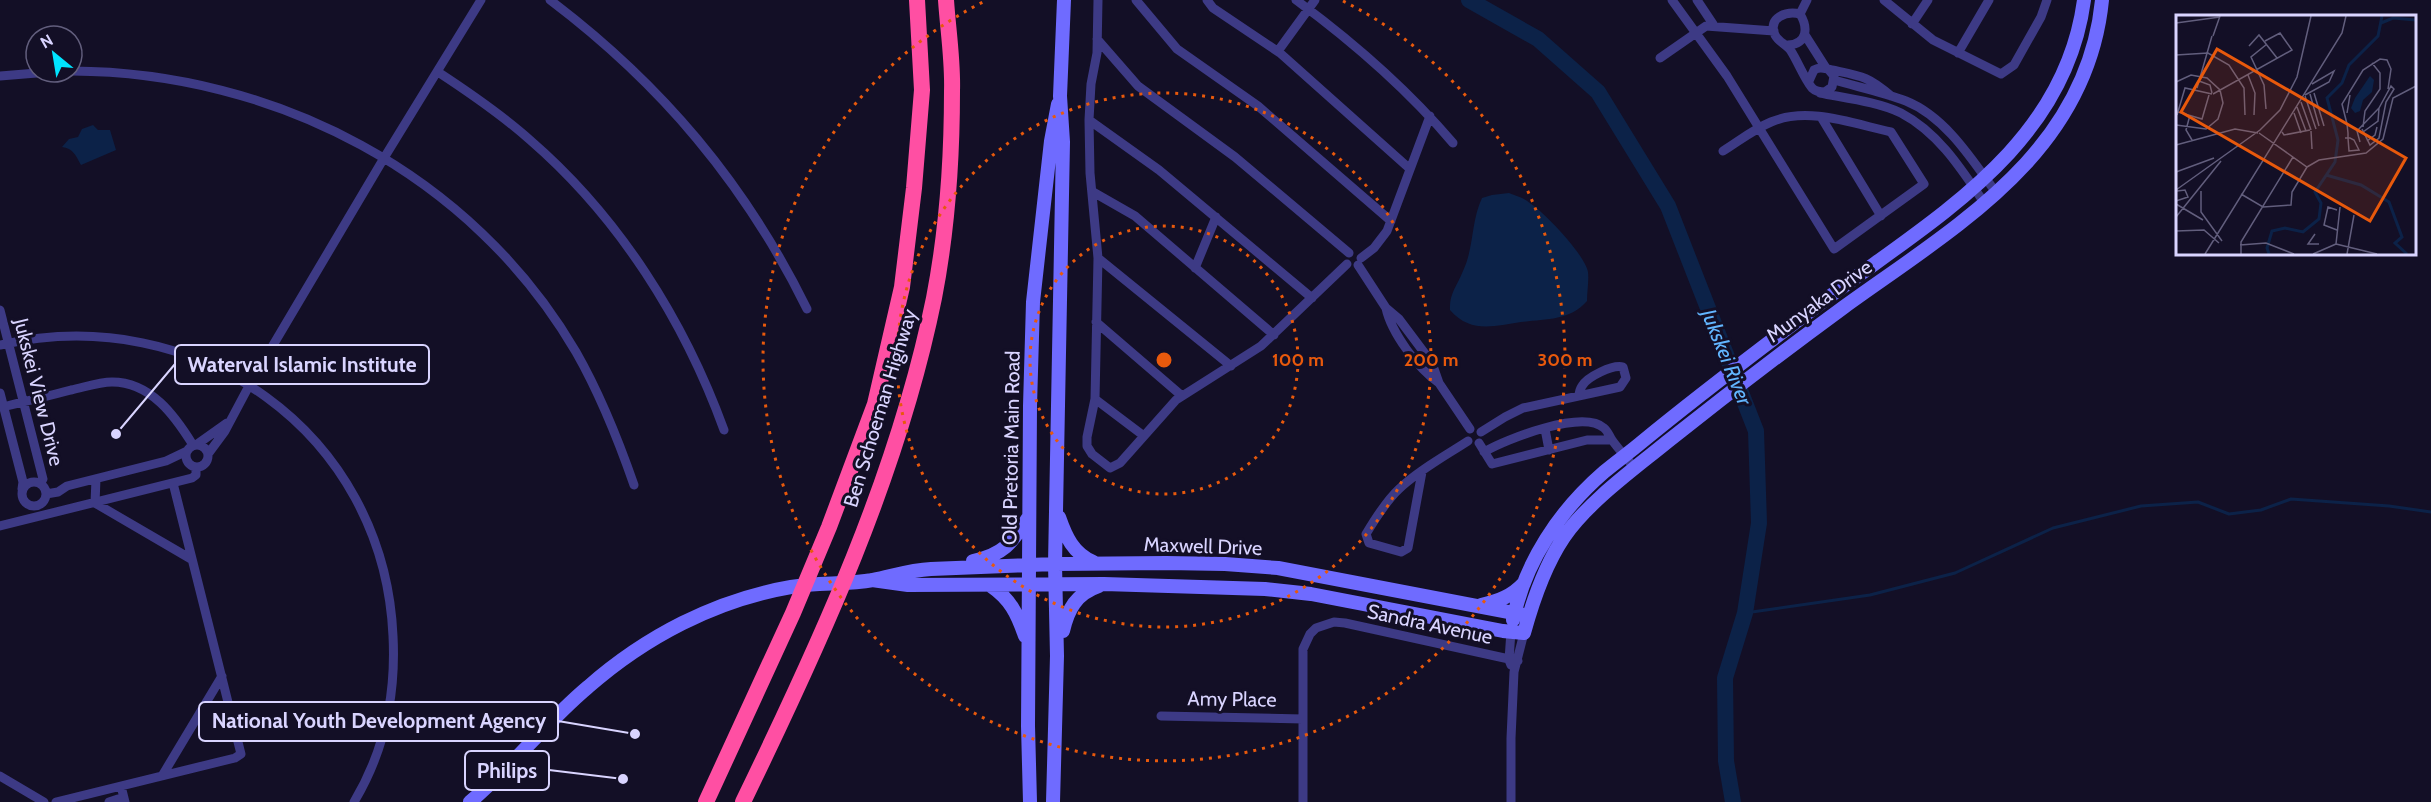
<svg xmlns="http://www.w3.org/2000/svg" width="2431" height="802" font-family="Cabin,sans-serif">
<rect width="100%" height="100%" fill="#130f26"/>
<path fill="#0c2248" d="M93,125L98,130H110L116,150L81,165C76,156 73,148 62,147L69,139L78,137L82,129Z
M1509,193C1513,195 1518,196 1522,198C1539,206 1585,254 1588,272C1589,281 1587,292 1587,301C1570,321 1544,319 1521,322C1494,326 1471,334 1450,310C1449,294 1457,286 1463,271C1474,248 1471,221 1482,198L1492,195Z"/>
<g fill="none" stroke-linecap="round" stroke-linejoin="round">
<path stroke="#0c2248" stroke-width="3" d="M1745,613L1870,595L1955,573L2053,528L2141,506L2198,502L2229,514L2261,510L2291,499L2389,506L2431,512"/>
<path stroke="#0c2248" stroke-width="16" d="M1469,0L1538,39L1598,92L1668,206L1756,431L1759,523L1745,613L1725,678L1726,761L1733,802"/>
<path stroke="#3d3a85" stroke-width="9" d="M550,0C661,84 745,183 807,309
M1098,0L1097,53L1091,84L1089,120L1090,173L1098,258L1095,399L1087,437V446L1092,454L1110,468L1120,463L1176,400L1261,346L1347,264
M1136,0L1177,49L1258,106L1391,221
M1207,0L1213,8L1280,53L1410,169
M1296,0C1353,42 1407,89 1453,143
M1672,0L1727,76L1834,249L1924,184L1891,132C1854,124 1808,106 1771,122C1754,129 1739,141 1723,151
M1697,0L1713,24
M1884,0L1933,40L2001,74L2014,65L2041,17L2047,0
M1800,14L1807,0
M1912,24L1928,0
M1805,35L1826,68
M1097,39L1138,86L1235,157L1349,253
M1788,45C1808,44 1808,27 1800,14C1787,11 1767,17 1775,35C1779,43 1787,44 1791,51C1798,62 1804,78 1812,88C1816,92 1820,92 1825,92L1832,87L1834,76L1829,70
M1278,51L1315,0
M1958,53L1989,0
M1660,58L1706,26L1774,31
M72,71C275,72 472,174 576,352C600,394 618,439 634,485
M438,72C470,93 501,114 530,140C619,217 684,320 724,430
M0,76L49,72
M1834,80C1858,87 1883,92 1906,101C1946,117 1973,161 1997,194
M1809,81L1814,70C1821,66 1825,69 1832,70C1861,76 1868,76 1891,96
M1820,93C1845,98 1879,102 1901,113C1939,133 1962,170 1985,204
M1821,117L1881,216
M1089,120L1159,170L1312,298
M1093,192L1135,216L1274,335
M1098,258L1231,366
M1361,258L1374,248L1387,231L1430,116
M1358,265L1386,308L1399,319L1432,363L1439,383L1470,429
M1195,268L1216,217
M1386,308C1391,332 1418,369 1439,383
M0,310L43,479L40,483
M1096,322L1182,396
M0,345C195,300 384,432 393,636C396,694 384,752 354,802
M0,393L23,482L22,489
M1095,399L1144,436
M3,407C26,401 49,396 71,390C85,387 99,382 112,382C151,382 175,416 193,445
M1545,429L1549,450
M1481,432L1505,417L1523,408L1620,387L1626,378L1623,367C1613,364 1587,377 1582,386C1580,389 1579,393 1579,396
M1479,443L1492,464L1587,440H1612
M196,445L227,423
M186 456a11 11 0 1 1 22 0a11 11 0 1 1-22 0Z
M1484,452C1506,439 1583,409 1604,428C1608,431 1609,436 1612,440C1619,450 1628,459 1635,469
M208,454L225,431L250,384L384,158L481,0
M1422,472L1408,548L1401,552L1369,543L1366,534C1375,519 1386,501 1399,489C1419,470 1445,456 1468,441
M96,479L95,503L191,559
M22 494a12 12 0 1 1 24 0a12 12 0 1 1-24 0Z
M46,494L58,492L67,486L166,461L187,451
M0,526L192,478L196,475V467
M1511,631L1509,660L1511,665
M1161,716L1303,719
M0,776L44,802
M162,776L222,676
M121,786L125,802
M56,802L235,758L241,754L173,483
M109,802L118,799L124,800
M1303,802V649L1310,634L1316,628L1334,622L1345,623L1518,661
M1511,802V738L1514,672L1524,633"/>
<path stroke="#6f6bff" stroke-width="14" d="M1059,517C1066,537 1073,553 1093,562
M973,561C1003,555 1012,543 1028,518
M872,580L908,585L1104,584L1265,589L1311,594L1503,631L1524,633C1533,600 1545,565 1564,537C1588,502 1634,469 1667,442C1725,396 1784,351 1844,307C1956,226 2087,153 2102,0
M991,586C1010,599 1017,613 1025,636
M1481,605C1499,601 1512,596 1524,583
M1513,620C1525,562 1559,511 1604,472C1616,462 1630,452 1643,441C1705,390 1769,342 1833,294C1939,215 2065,144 2084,0
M1063,631C1068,609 1076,594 1099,586
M470,802C512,767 546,722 588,687C645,637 715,600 791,587C818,582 846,585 873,580C893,576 910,570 931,569L1055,564L1166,563L1225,564L1278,568L1529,616
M1030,802L1028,726L1030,406L1033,302L1051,141L1058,104
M1053,802L1057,656L1055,564L1063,142L1060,96L1064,0"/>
<path stroke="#ff4fa3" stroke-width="16" d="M706,802L793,613L829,527L875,404L902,287L914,188L922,90L917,0
M743,802C821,641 898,475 934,298C947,231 952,159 952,91C953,61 948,30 946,0"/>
</g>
<g fill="none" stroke="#e8590c" stroke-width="3" stroke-dasharray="3 6">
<circle cx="1164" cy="360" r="134"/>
<circle cx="1164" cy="360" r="267"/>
<path d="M1343 1A401 401 0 1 1 985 1"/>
</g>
<g text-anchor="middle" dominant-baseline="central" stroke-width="6" stroke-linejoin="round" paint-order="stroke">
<g font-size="20" fill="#d9d4ff" stroke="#130f26">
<text transform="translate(1819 301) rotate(-36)">Munyaka Drive</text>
<text transform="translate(39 392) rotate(76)">Jukskei View Drive</text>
<text transform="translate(880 408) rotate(-73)">Ben Schoeman Highway</text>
<text transform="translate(1011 448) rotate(-89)">Old Pretoria Main Road</text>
<text transform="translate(1203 546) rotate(2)">Maxwell Drive</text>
<text transform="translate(1430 624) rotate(12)">Sandra Avenue</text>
<text transform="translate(1232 699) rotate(1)">Amy Place</text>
</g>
<g font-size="21" font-style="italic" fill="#62b6ff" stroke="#130f26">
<text transform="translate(1727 357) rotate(68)">Jukskei River</text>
</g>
</g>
<g transform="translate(2176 15)">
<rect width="240" height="240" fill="#130f26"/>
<path d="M194,61L198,65L196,77L187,85L184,96L179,98L175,93L179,83Z" fill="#0c2248"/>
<path fill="none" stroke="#0c2248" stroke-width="3" d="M205,8L217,3L240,5M150,160L185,170L213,187L226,222L219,228L231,239M93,239L91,233L96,216L109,213L127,217L143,204L145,188L139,177L159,147L162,125L151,83L166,68L173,50L202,21L206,1"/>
<path fill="none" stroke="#625e7d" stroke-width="1.5" d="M0,8L44,2M37,21L44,1M73,31L83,20L101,43M0,40L32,38L53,50L68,73L69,100M72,60L79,78L78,100M23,66L34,70L36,78M0,67L15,60L31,63L44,75L47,88L42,104L30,114L0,110M21,73L36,21M138,78L148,111M37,79L116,35L104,18L89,26M134,79L143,111M129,80L153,67L158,56L136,69M129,81L140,114M125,87L135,115M121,92L130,116M90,94L88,70L75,42L91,29M2,97L26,104L33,80M118,98L125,118M171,98L174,80M1,100L9,73L36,79M14,100L10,115L16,125M187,112L189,96L204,74V58L196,48M186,114L194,130L203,123L210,87L218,74L215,71L203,93M135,116L136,134M106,117L108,120L134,115M83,118L131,152L143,145L190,138L207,124L217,83L240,71M169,123H174L178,125L183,135L173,136L172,123V118L171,109L166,89L187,55L204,44L211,45L215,54L212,74M191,126L199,120L201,112M184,127L181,116L203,93L202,106L187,117M0,130L59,114L82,118M0,157L38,143M0,175L84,115L104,95L121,62L135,1M25,176V197L46,226M65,179L87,192L115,190L116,177L131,152M0,186L12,182L9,175L1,176M0,189L27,205M161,195L152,192L148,210L161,215M0,202L45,146M0,216L28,215L43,228M139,219L132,229H143M160,229L201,239M160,229L164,192M64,230L90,228L118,239M29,239L166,18L170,1M65,239V227L117,142M137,239L160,229M171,239L178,200"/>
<path fill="#e8590c" fill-opacity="0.15" stroke="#e8590c" stroke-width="3" d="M41,34L230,143L194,206L5,97Z"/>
<rect width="240" height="240" fill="none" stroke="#d9d4ff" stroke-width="3"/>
</g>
<circle cx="1164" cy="360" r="9" fill="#e8590c" stroke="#130f26" stroke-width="3"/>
<g font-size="18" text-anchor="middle" font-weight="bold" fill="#e8590c" stroke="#130f26" stroke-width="6" stroke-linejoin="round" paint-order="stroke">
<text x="1298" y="366">100 m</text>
<text x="1431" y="366">200 m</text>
<text x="1565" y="366">300 m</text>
</g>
<path fill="none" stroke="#d9d4ff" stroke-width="2" d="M116 434L175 364M635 734L558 721M623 779L549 770"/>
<g fill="#d9d4ff" stroke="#130f26" stroke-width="2">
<circle cx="116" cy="434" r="6"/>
<circle cx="635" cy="734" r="6"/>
<circle cx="623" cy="779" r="6"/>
</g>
<g fill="#130f26" stroke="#d9d4ff" stroke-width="2">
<rect x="175" y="345" width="254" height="39" rx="6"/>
<rect x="199" y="702" width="359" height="39" rx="6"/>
<rect x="465" y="751" width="84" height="39" rx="6"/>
</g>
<g font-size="21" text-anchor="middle" font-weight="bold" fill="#d9d4ff">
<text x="302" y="372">Waterval Islamic Institute</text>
<text x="379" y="728">National Youth Development Agency</text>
<text x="507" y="778">Philips</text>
</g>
<g transform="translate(54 54) rotate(330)"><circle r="28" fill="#130f26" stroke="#625e7d" stroke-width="1.5"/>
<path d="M0-4.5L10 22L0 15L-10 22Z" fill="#00e5ff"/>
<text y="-9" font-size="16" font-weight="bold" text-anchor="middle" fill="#d9d4ff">N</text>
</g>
</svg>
